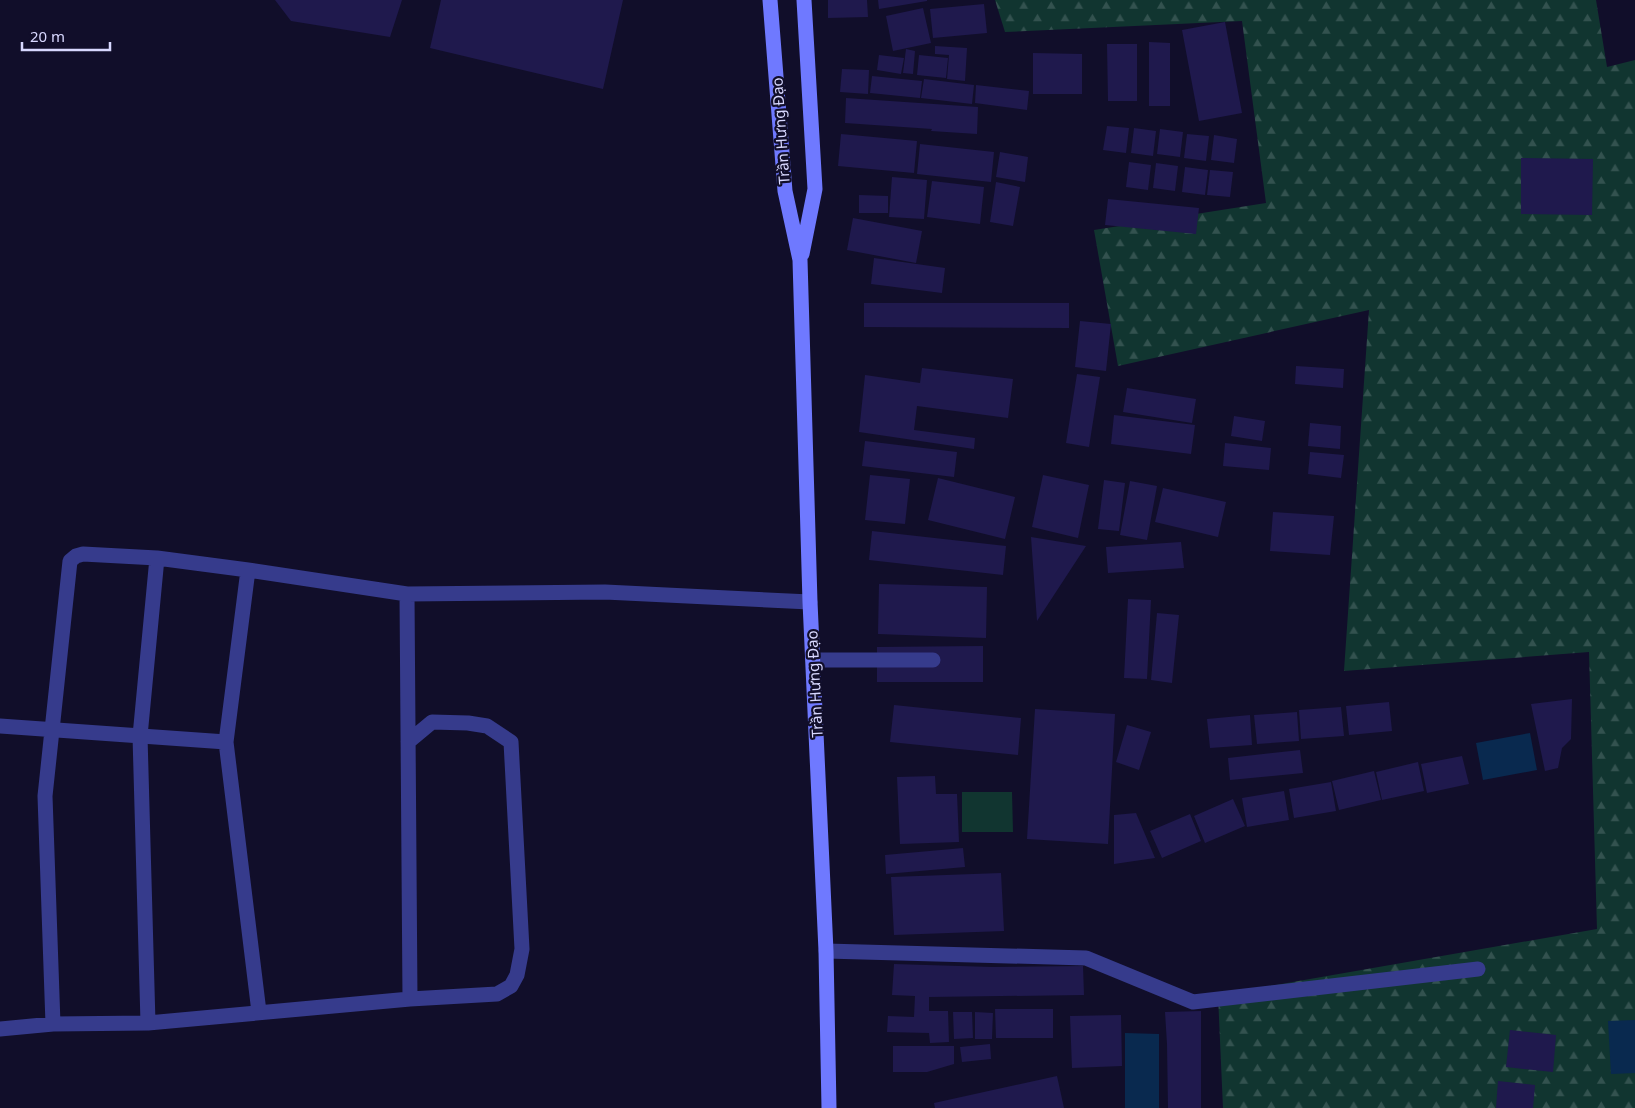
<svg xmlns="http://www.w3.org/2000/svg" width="1635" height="1108" font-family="'Noto Sans',sans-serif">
<defs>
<pattern id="forest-firs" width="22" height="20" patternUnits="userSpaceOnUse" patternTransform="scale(1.25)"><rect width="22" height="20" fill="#113530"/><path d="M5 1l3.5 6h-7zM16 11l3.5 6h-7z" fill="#33524f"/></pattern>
</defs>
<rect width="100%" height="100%" fill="#110e2a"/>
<path fill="#113530" d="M962,792H1012L1013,832H962Z"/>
<path fill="url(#forest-firs)" d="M995,0H1596L1607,67L1635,60V1108H1223L1218,995L1597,929L1589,652L1344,671L1369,310L1118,366L1094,230L1266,203L1242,21L1005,32Z"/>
<path fill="#09294f" d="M1530,733L1537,770L1483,780L1476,743Z
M1635,1020V1073L1611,1074L1608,1021Z
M1125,1033L1159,1034V1108H1125Z"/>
<path fill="#1f194d" d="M275,0H402L390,37L291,21Z
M441,0H623L603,89L430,48Z
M828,0H867L868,17L828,18Z
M878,0H927V1L879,9Z
M984,4L987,33L933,38L930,9Z
M923,8L931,43L893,51L886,16Z
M1225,22L1242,113L1199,121L1182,30Z
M1149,42L1170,43V106H1149Z
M1107,44H1137V101H1108Z
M935,46L967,48L965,81L947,79L949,55L935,54Z
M906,49L915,51L913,74L903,73Z
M1033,53L1082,54V94H1033Z
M879,55L904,58L901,74L877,70Z
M919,55L948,58L946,78L917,75Z
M842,69L869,70L868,94L840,92Z
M872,76L922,81L920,98L870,93Z
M924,79L974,85L972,104L921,98Z
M976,85L1029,91L1027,110L975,103Z
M846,98L978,107L977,134L931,131L932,129L845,123Z
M1107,126L1129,128L1126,153L1103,150Z
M1134,128L1156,131L1153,156L1131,153Z
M1160,129L1183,132L1180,157L1157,154Z
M841,134L917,141L914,173L838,166Z
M1187,134L1209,136L1206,161L1184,158Z
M1214,135L1237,139L1234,163L1211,160Z
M920,144L994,152L991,182L917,174Z
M1000,152L1028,157L1025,182L996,177Z
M1521,158L1593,159L1592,215L1521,214Z
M1129,162L1151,165L1148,190L1126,187Z
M1156,163L1178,166L1175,191L1153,188Z
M1185,167L1208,170L1205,195L1182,192Z
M1210,170L1233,172L1230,197L1207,195Z
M892,177L927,180L924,219L889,217Z
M932,181L984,187L980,224L927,217Z
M996,182L1020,187L1013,226L990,222Z
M859,195L888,196V213H859Z
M1108,199L1199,208L1196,234L1105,225Z
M853,218L922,231L916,263L847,250Z
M874,258L945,268L942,293L871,284Z
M864,303H1069V328L864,327Z
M1080,321L1111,324L1106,371L1075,367Z
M1296,366L1344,369L1343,388L1295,384Z
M922,368L1013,379L1008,418L917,406L914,430L975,438L974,449L859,432L865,375L920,383Z
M1077,374L1100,377L1089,447L1066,443Z
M1127,388L1196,399L1192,423L1123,412Z
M1114,415L1195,425L1191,454L1111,444Z
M1234,416L1265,421L1262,441L1231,436Z
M1310,423L1341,426L1340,449L1308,446Z
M865,441L957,452L954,477L862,466Z
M1225,443L1271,448L1269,470L1223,466Z
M1310,452L1344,455L1341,478L1308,474Z
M870,475L910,479L905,524L865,520Z
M1043,475L1089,485L1078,538L1032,527Z
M938,478L1015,497L1005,539L928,520Z
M1104,480L1125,483L1119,531L1098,529Z
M1130,481L1157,486L1147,540L1120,535Z
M1163,488L1226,502L1218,537L1155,522Z
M1273,512L1334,516L1330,555L1270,551Z
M872,531L1006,546L1003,575L869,560Z
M1031,537L1086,546L1037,621Z
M1181,542L1184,568L1108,573L1106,547Z
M879,584L987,587L986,638L878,634Z
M1128,599L1151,600L1147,679L1124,678Z
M1157,613L1179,615L1172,683L1151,680Z
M983,646V682H877V647Z
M1572,699L1571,739L1562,748L1558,768L1545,771L1531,704Z
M1389,702L1392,731L1349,735L1346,706Z
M894,705L1021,718L1018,755L890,742Z
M1341,707L1344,736L1301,739L1299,710Z
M1035,709L1115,714L1108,844L1027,839Z
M1297,712L1299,741L1257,744L1254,715Z
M1250,715L1252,745L1210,748L1207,719Z
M1127,725L1151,732L1139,770L1116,762Z
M1300,750L1303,773L1230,780L1228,758Z
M1462,756L1469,784L1427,793L1421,764Z
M1418,762L1424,791L1382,800L1376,772Z
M1374,771L1381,800L1339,810L1332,781Z
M935,776L936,794H957L959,842L900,844L897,777Z
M1331,782L1336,811L1294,818L1289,789Z
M1284,791L1289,820L1247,827L1242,798Z
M1233,799L1245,826L1205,843L1194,816Z
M1136,813L1155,858L1114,864V815Z
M1190,814L1201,841L1162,858L1150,831Z
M963,848L965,867L886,874L885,855Z
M1001,873L1004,931L894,935L891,877Z
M894,964L992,967L1083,966L1084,995L929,997V1011H948L949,1042L930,1043L929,1033L887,1032L888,1016L914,1017L915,996L892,995Z
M995,1009H1053V1038H996Z
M1201,1011V1108H1168L1167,1044L1165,1012Z
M953,1012H972L973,1038L954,1039Z
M975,1012L993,1013L992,1039H975Z
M1121,1015L1122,1066L1072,1068L1070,1016Z
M1510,1030L1556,1035L1553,1072L1506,1067Z
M990,1044L991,1059L962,1062L960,1047Z
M893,1046H954V1064L927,1072H893Z
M1057,1076L1064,1108H935L934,1103Z
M1498,1081L1535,1085L1533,1108H1496Z"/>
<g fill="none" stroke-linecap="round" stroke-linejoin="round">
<path stroke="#363b8c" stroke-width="15" d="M248,570L226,742L259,1012
M407,594L410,999
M813,660H933
M0,726L226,742
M148,1023L140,736L157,558
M53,1024L45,796L70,561L76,556L83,554L157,558L248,570L407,594L605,592L810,602
M0,1029L53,1024L148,1023L410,999L497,994L511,986L517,975L522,949L511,742L487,726L468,723L432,722L408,742"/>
<path stroke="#363b8c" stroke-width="15" d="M826,951L1086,958L1193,1002L1478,969"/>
<path stroke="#6f79ff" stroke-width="15" d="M770,0L785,191L800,260L810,602L826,951L829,1108
M802,254L815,189L804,0"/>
</g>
<g text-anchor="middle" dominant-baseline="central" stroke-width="4.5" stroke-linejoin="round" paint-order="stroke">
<g font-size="15" fill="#d8d8ff" stroke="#110e2a">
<text transform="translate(780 131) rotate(-94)">Trần Hưng Đạo</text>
<text transform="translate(814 684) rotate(-93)">Trần Hưng Đạo</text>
</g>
</g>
<path d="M22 42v8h88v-8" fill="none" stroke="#d8d8ff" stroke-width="2.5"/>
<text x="30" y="42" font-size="15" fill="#d8d8ff" stroke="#110e2a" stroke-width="4" paint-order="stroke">20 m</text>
</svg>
